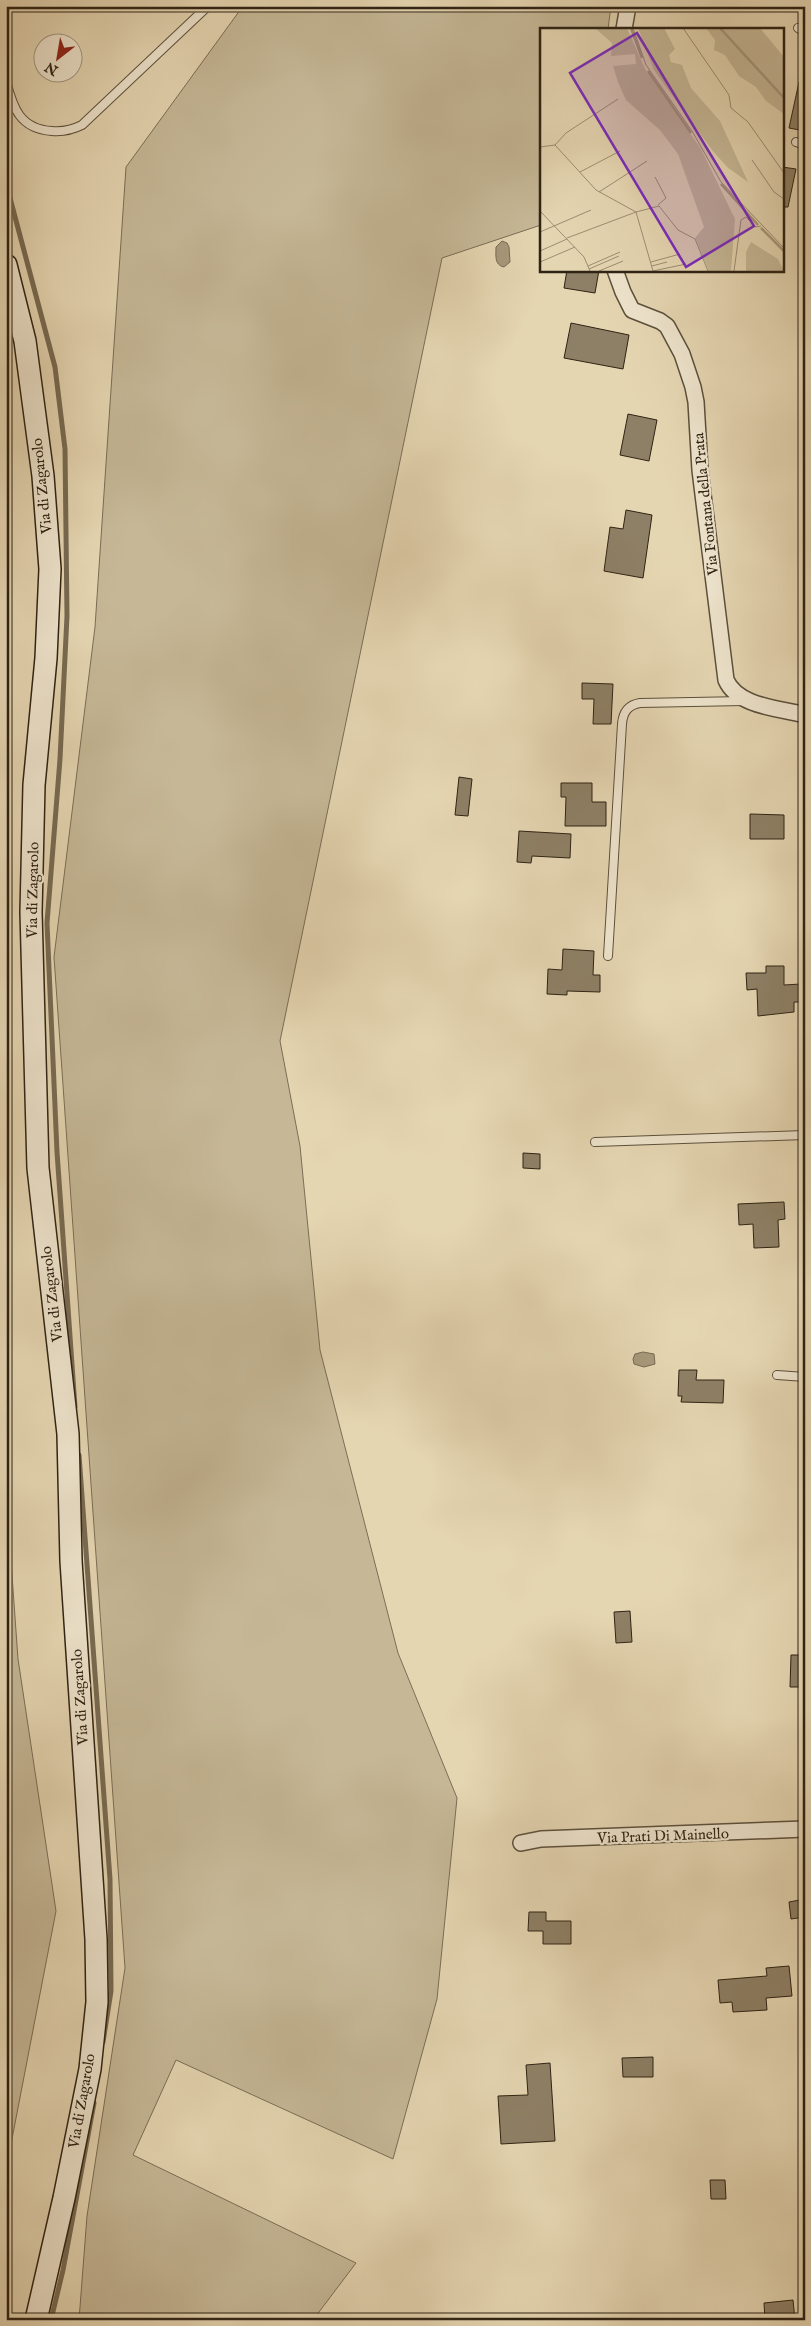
<svg xmlns="http://www.w3.org/2000/svg" width="811" height="2326" font-family="'IM FELL English',serif">
<rect width="100%" height="100%" fill="#e5d6b2"/>
<filter id="stains"><feTurbulence type="fractalNoise" baseFrequency=".004" numOctaves="4"/><feColorMatrix values="0 0 0 0 .2 0 0 0 0 .09 0 0 0 0 .02 0 0 0 .5 -.17"/></filter>
<radialGradient id="worn" r=".72"><stop offset=".6" stop-color="#630" stop-opacity="0"/><stop offset="1" stop-color="#630" stop-opacity=".3"/></radialGradient>
<path fill="#c6b897" stroke="#7a6e56" d="M243,6H611L608,29H541V225L442,258L280,1041L300,1146L320,1350L398,1653L457,1798L437,1999L393,2159L176,2060L133,2155L356,2263L313,2320H79L87,2216L125,1968L54,957L95,627L126,167Z
M6,1491L18,1659L56,1911L6,2170Z"/>
<path fill="#a7997c" stroke="#776a52" d="M502,241L507,243L509,247L510,262L504,267C494,265 496,255 496,247Z
M643,1352L654,1354L655,1364L644,1367L634,1364L633,1359L635,1354Z"/>
<g fill="none" stroke-linecap="round" stroke-linejoin="round">
<path stroke="#776a52" stroke-width="5" d="M6,183L55,367L65,449L67,616L60,759L47,923L57,1152L75,1407
M79,1455L110,1879L111,1991L103,2042
M51,2320L63,2270L94,2103"/>
</g>
<path fill="#8e8066" stroke="#2f2314" d="M799,82L805,83V131L789,128Z
M782,167L796,169L788,207H782Z
M567,270H599L595,293L564,288Z
M571,323L629,335L623,369L564,358Z
M628,414L657,420L649,461L620,455Z
M626,510L652,515L643,578L604,571L610,527L623,529Z
M582,683L613,684L611,724H593L594,699H582Z
M459,777L472,779L468,816L455,815Z
M561,783H592V802H606V826H565L566,797H561Z
M750,814L784,815V839H750Z
M519,831L571,834L570,858L532,856L531,863L517,862Z
M563,949L594,951L593,975H600V992L567,991V995L547,994L548,969L562,970Z
M766,966H784V985L801,984V1002H794V1012L758,1016L757,989L747,990L746,973H766Z
M523,1153L540,1154V1169L523,1168Z
M784,1202L785,1219L778,1220L779,1247L754,1248L753,1224L739,1225L738,1204Z
M679,1370H697L696,1380H724L723,1403L681,1402L682,1396H678Z
M630,1611L632,1642L616,1643L614,1612Z
M791,1655H805L804,1687H790Z
M805,1899V1917L791,1919L789,1902Z
M529,1912H546V1921H571V1944H543V1931H528Z
M789,1966L792,1996L766,1998L767,2010L733,2012L732,2002L720,2003L718,1980L767,1976L766,1968Z
M653,2057V2077H623L622,2058Z
M550,2063L555,2141L501,2144L498,2096L528,2095L526,2065Z
M710,2180H725L726,2199H711Z
M793,2300L795,2320H765L764,2303Z"/>
<g fill="none" stroke-linecap="round" stroke-linejoin="round">
<g stroke="#5c503c" stroke-width="10">
<path id="lane" d="M798,28L805,32
M6,81C13,108 20,129 52,131C63,132 72,130 82,125L208,6
M796,142L805,145
M608,956L622,724C623,712 628,705 640,703L744,701
M595,1142L805,1135
M777,1375L805,1377"/>
</g>
<g stroke="#5c503c" stroke-width="18">
<path id="street" d="M624,29L628,6
M615,270L623,292L632,310L660,321L667,326L682,354L693,387L696,402L700,470L726,680C738,707 779,708 805,715
M521,1843L541,1839L805,1829"/>
</g>
<g stroke="#2f2314" stroke-width="24">
<path id="secondary" d="M6,265L25,341L43,476L50,569L46,658L34,785L31,912L38,1168L68,1434L71,1561L96,1939L97,2002L90,2069L64,2198L36,2320"/>
</g>
<use href="#lane" stroke="#eee4cd" stroke-width="8"/>
<use href="#street" stroke="#eee4cd" stroke-width="15"/>
<use href="#secondary" stroke="#eee4cd" stroke-width="21"/>
</g>
<g text-anchor="middle" dominant-baseline="central" stroke-width="4.5" stroke-linejoin="round" paint-order="stroke">
<g font-size="15" fill="#2f2314" stroke="#eee4cd">
<text transform="translate(42 486) rotate(-96)">Via di Zagarolo</text>
<text transform="translate(706 504) rotate(-96)">Via Fontana della Prata</text>
<text transform="translate(33 890) rotate(-89)">Via di Zagarolo</text>
<text transform="translate(52 1294) rotate(-97)">Via di Zagarolo</text>
<text transform="translate(80 1697) rotate(-94)">Via di Zagarolo</text>
<text transform="translate(663 1836) rotate(-2)">Via Prati Di Mainello</text>
<text transform="translate(82 2101) rotate(-80)">Via di Zagarolo</text>
</g>
</g>
<g transform="translate(540 28)">
<rect width="244" height="244" fill="#e5d6b2"/>
<path d="M55,0H87L105,41L161,121L195,191L191,243H169L155,210L164,199L138,126L120,102L86,72L78,54L73,38L96,36L95,26L71,28L72,15ZM98,0H124L135,21L129,27L131,34L142,37L151,60L180,93L208,154L187,139L172,122L114,42ZM166,0H220L244,29V86L226,73L216,59L199,48L185,27L174,22L175,12ZM211,214L238,231L244,243H206V224Z" fill="#c6b897"/>
<path fill="none" stroke="#a7997c" stroke-width="2.5" d="M91,0L102,30M180,0L244,70M108,43L151,105M181,156L218,197M221,200L244,223"/>
<path fill="none" stroke="#9c8e73" stroke-width="1" d="M93,0L106,37L152,103L181,154L244,220M143,0L189,67L191,80L208,94L244,145M15,117L26,105L78,71M0,119L15,117L56,162L96,184L119,178L138,202L155,211L168,243M212,132L234,164L244,171M40,144L80,123M115,149L126,170L118,177M59,164L107,133M0,183L44,229L50,243M0,204L51,182M27,210L96,184L113,243M0,223L27,211M0,234L35,219M111,234L140,226M48,238L80,224M112,238L127,234M49,241L79,228M59,243L83,233M113,243L146,236M194,243L201,192L206,189L216,199L221,198"/>
<path fill="#7b2cbf" fill-opacity="0.15" stroke="#7b2cbf" stroke-width="2.5" d="M97,5L214,198L146,239L30,45Z"/>
<rect width="244" height="244" fill="none" stroke="#2f2314" stroke-width="2.5"/>
</g>
<rect width="811" height="2326" fill="none" stroke="#e5d6b2" stroke-width="25"/>
<rect x="8" y="8" width="796" height="2311" fill="none" stroke="#2f2314" stroke-width="2.5"/>
<rect x="12" y="12" width="786" height="2301" fill="none" stroke="#2f2314"/>
<g transform="translate(58 58) rotate(211)"><circle r="24" fill="#eee4cd" stroke="#a29783"/>
<path d="M0-4L9 19L0 12L-9 19Z" fill="#8f2418"/>
<text y="-8" font-size="14" font-weight="bold" text-anchor="middle" fill="#2f2314">N</text>
</g>
<rect width="100%" height="100%" filter="url(#stains)"/>
<rect width="100%" height="100%" fill="url(#worn)"/>
</svg>
